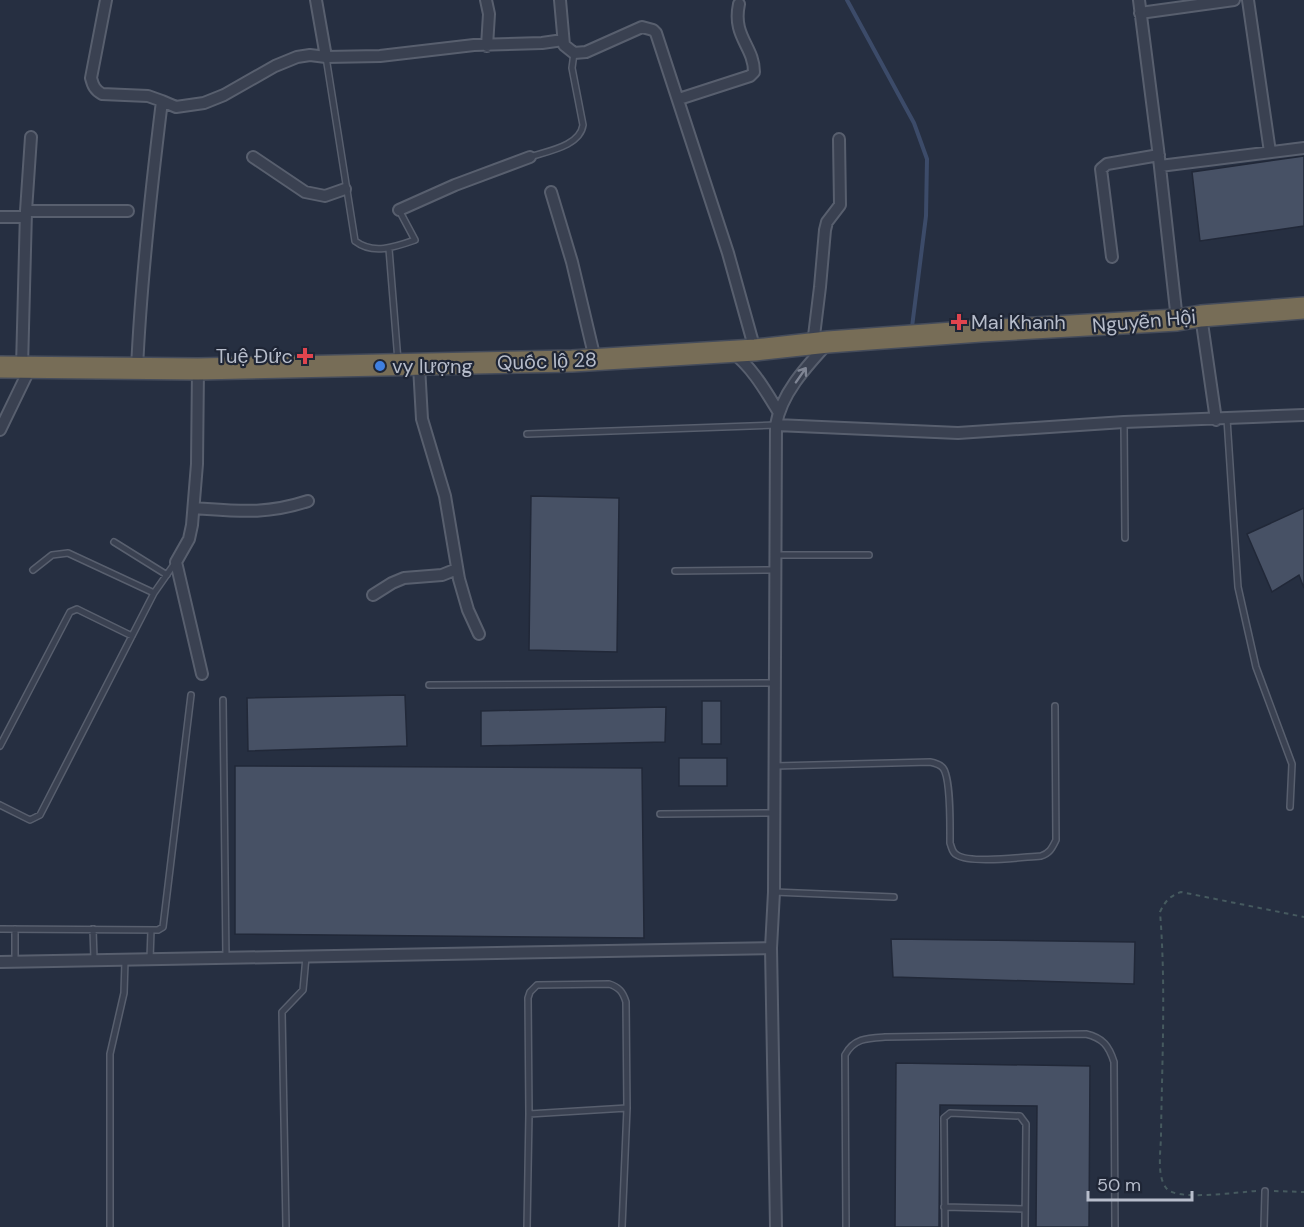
<svg xmlns="http://www.w3.org/2000/svg" width="1304" height="1227" font-family="'DM Sans',sans-serif">
<rect width="100%" height="100%" fill="#262f41"/>
<g fill="none" stroke-linecap="round" stroke-linejoin="round">
<path stroke="#3c4b69" stroke-width="4" d="M847,0L914,123L927,159L926,216L912,327"/>
</g>
<path fill="#475165" stroke="#212838" stroke-width="1.5" d="M1304,156V226L1200,241L1192,172Z
M531,496L619,498L617,652L529,650Z
M1304,508V588L1299,575L1272,592L1247,534Z
M405,695L407,746L248,751L247,698Z
M702,701H721V744H702Z
M666,707L665,742L481,746V711Z
M679,758H727V786H679Z
M235,766L642,768L644,938L235,934Z
M891,939L1135,942L1134,984L893,977Z
M896,1063L1090,1066L1089,1227H1036L1037,1106L940,1105L939,1227H895Z"/>
<g fill="none" stroke-linecap="round" stroke-linejoin="round">
<g stroke="#585f6e" stroke-width="8">
<path id="lane" d="M326,57L355,241C373,255 395,247 415,240L399,210
M530,157C548,151 580,146 583,125L572,68L574,53
M389,249L398,361
M1227,419L1238,587L1256,667L1292,764L1290,807
M1124,423L1125,538
M527,434L776,425
M114,542L167,575
M776,555H869
M33,570L52,555L68,553L154,593
M675,571L774,570
M429,685L773,683
M223,700L226,958
M0,746L70,612L77,609L83,612L132,636
M775,766L930,762C935,763 940,764 943,768C951,778 950,828 950,843C952,848 952,853 957,855C971,864 1023,857 1041,856C1050,853 1052,848 1056,840L1055,706
M0,805L30,820L40,815L154,593L175,563
M660,814L773,813
M774,892L894,897
M0,929L158,930L163,927L191,695
M15,929V962
M93,929L94,959
M150,959L151,930
M529,1114L627,1108
M944,1207L1025,1209
M110,1227V1054L124,993L125,961
M286,1227L282,1012L303,990L306,957
M527,1227L529,1114L528,998L530,992L537,985L609,984C619,987 623,992 626,1002L627,1108L622,1227
M846,1227L845,1055C854,1038 868,1038 885,1037L1086,1034C1103,1038 1109,1046 1114,1062L1115,1227
M945,1227L944,1118L950,1113L1020,1116L1026,1124L1025,1227
M1264,1227L1265,1191"/>
</g>
<g stroke="#585f6e" stroke-width="14">
<path id="street" d="M106,0L91,78C93,86 95,90 102,94L148,96L162,101C151,190 141,279 137,369
M316,0L326,57
M486,0L489,14L487,46
M560,0L564,45L574,53L586,52L642,27L653,30L656,33L728,253L755,350
M1139,0L1158,149L1177,320
M1248,0L1270,152
M1140,13L1234,0
M679,99L750,76L754,72C754,46 732,37 739,4
M162,101L176,107L204,103L224,95L275,66L297,57L310,55L326,57L380,56L474,45L542,43L563,40
M253,157L305,192L325,196L345,189
M1160,166L1304,148
M551,192L572,262L595,359
M399,210L455,185L530,157
M26,211H128
M0,217H26
M1112,257L1101,169L1107,164L1159,155
M1201,316L1216,420
M813,344L820,287L825,230L827,222L840,205L839,139
M732,352C752,367 765,390 778,411
M419,366L422,419L445,496L459,579L468,610L479,634
M22,367L26,211L31,137
M198,369L197,464L192,525L189,539L176,562L202,674
M776,425L958,433L1124,422L1304,415
M0,430L30,368
M194,508C238,511 265,515 308,501
M373,595L392,583L404,578L442,575L457,569
M0,962L771,948
M776,1227L771,948L774,892L776,425C781,394 806,367 827,344"/>
</g>
<g stroke="#454c5b" stroke-width="24">
<path id="highway" d="M0,367L198,369L572,361L755,350L828,342L981,331L1177,320L1201,316L1304,308"/>
</g>
<path stroke="#465a5f" stroke-width="2" stroke-dasharray="4.5 4.5" stroke-linecap="butt" d="M1256,1191C1238,1192 1178,1201 1167,1189C1156,1177 1161,1150 1161,1135C1162,1061 1166,986 1160,912C1165,901 1170,896 1181,892L1304,917
M1274,1191L1304,1192"/>
<use href="#lane" stroke="#3a4151" stroke-width="5"/>
<use href="#street" stroke="#3a4151" stroke-width="10"/>
<use href="#highway" stroke="#776d57" stroke-width="21"/>
</g>
<defs><path id="oneway-shaft" d="M-6 0H5M1.5-3L5.5 0L1.5 3" fill="none" stroke-width="1.6" stroke-linecap="round" stroke-linejoin="round" transform="scale(1.5)"/></defs>
<use stroke="#7f8594" href="#oneway-shaft" transform="translate(801 375) rotate(-55)"/>
<g fill="#e0444e" stroke="#1f2636" stroke-width="2">
<path d="M956 313h6v6h6v6h-6v6h-6v-6h-6v-6h6z"/>
<path d="M302 347h6v6h6v6h-6v6h-6v-6h-6v-6h6z"/>
</g>
<circle fill="#3f7fe0" stroke="#1f2636" stroke-width="2" cx="380" cy="366" r="6"/>
<g text-anchor="middle" dominant-baseline="central" stroke-width="4.5" stroke-linejoin="round" paint-order="stroke">
<g font-size="20" fill="#b7bdcb" stroke="#1f2636">
<text transform="translate(1144 321) rotate(-5)">Nguyễn Hội</text>
<text transform="translate(547 361) rotate(-2)">Quốc lộ 28</text>
</g>
<g font-size="20" fill="#b7bdcb" stroke="#1f2636" text-anchor="start">
<text x="971" y="322">Mai Khanh</text>
<text x="293" y="356" text-anchor="end">Tuệ Đức</text>
<text x="392" y="366">vy lượng</text>
</g>
</g>
<path d="M1088 1191v9h104v-9" fill="none" stroke="#b7bdcb" stroke-width="3"/>
<text x="1097" y="1191" font-size="18" fill="#b7bdcb" stroke="#1f2636" stroke-width="4.5" paint-order="stroke">50 m</text>
</svg>
